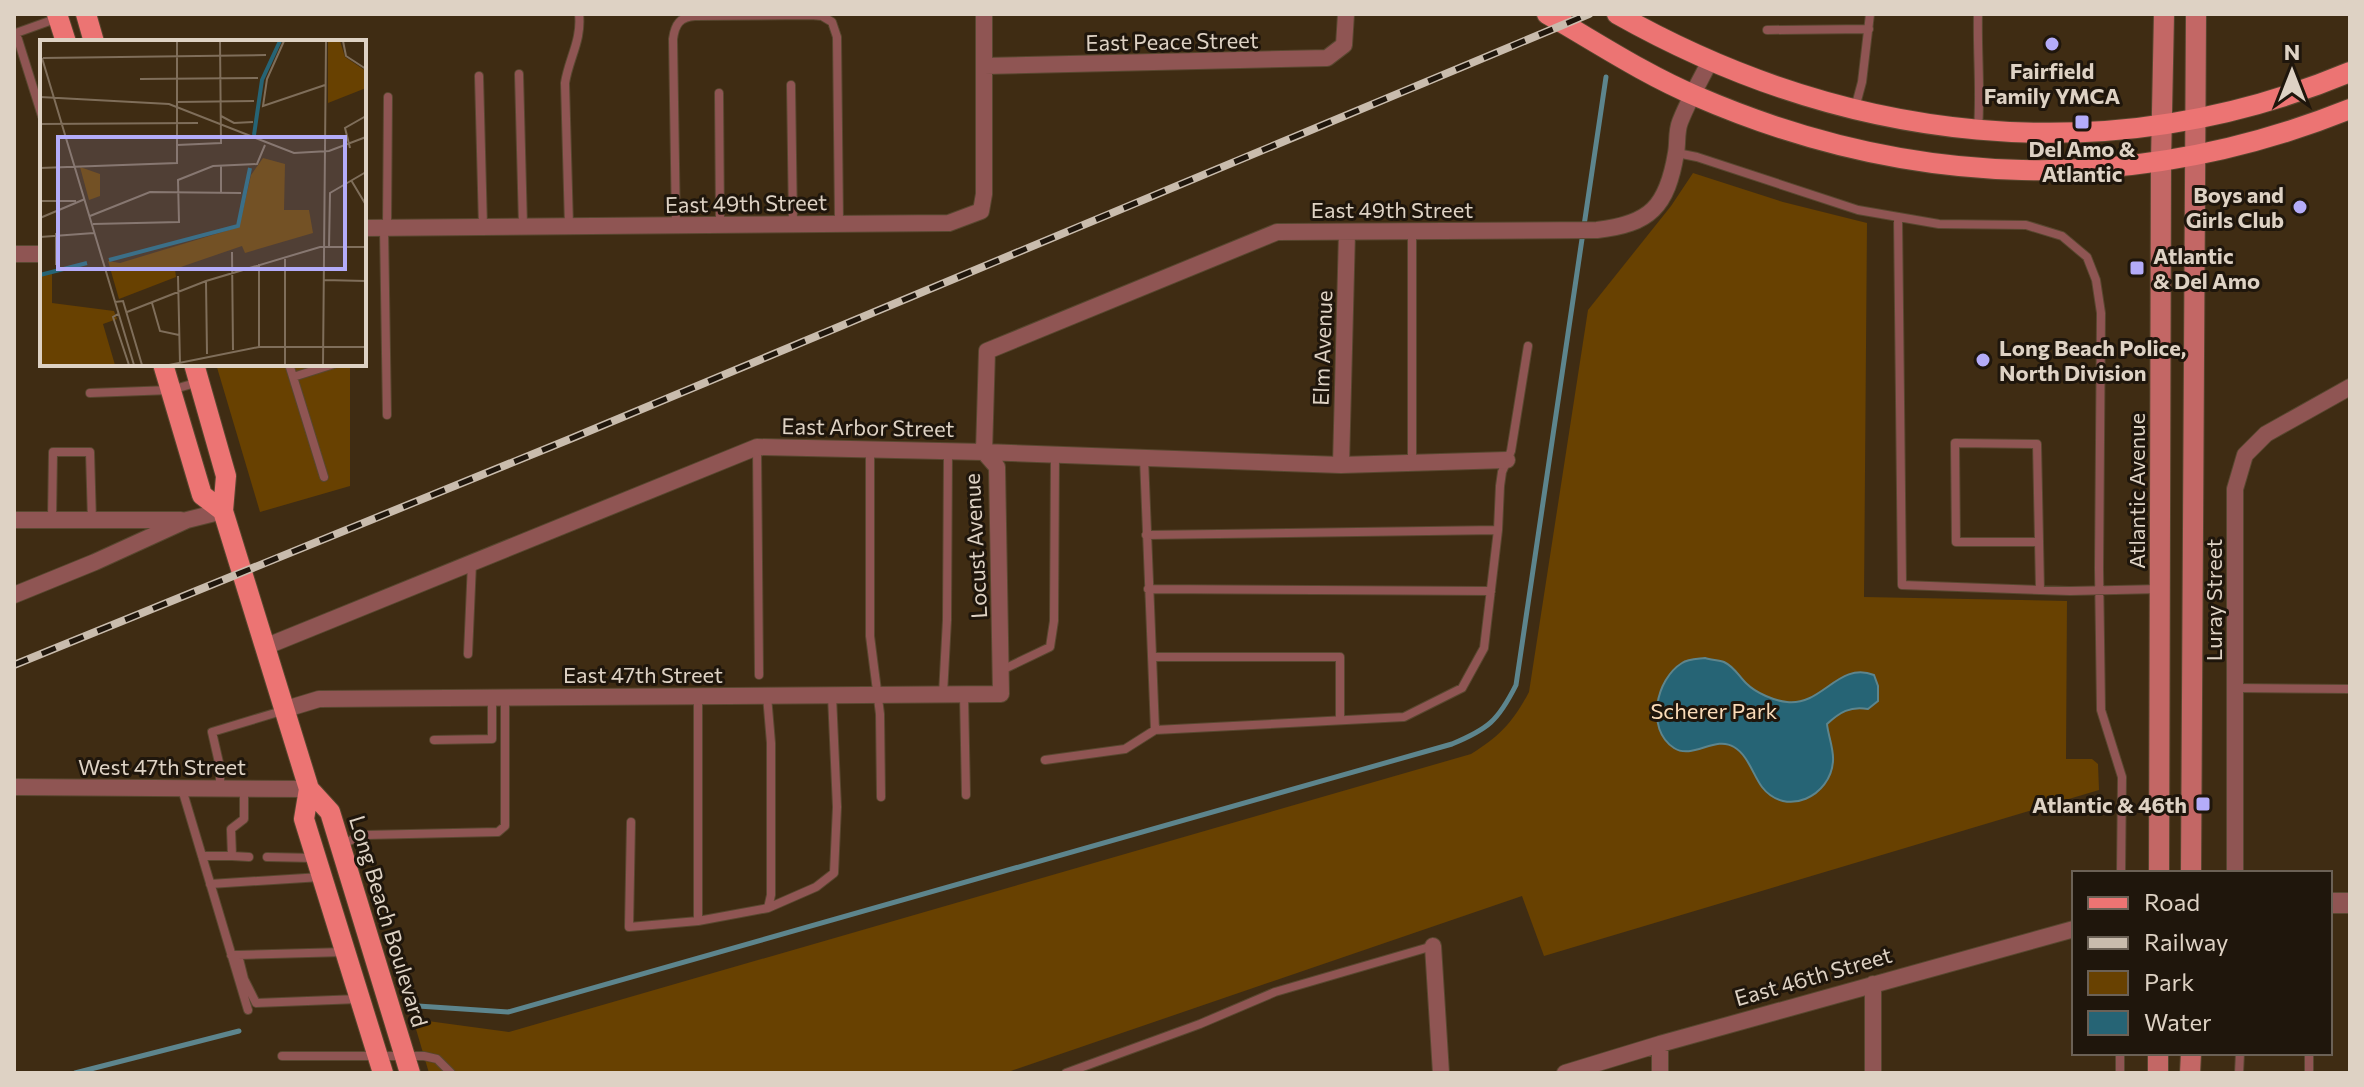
<svg xmlns="http://www.w3.org/2000/svg" width="2364" height="1087" font-family="Commissioner,sans-serif">
<rect width="100%" height="100%" fill="#3f2c13"/>
<path fill="#684101" d="M1693,173L1783,202L1867,223L1864,597L2067,601L2066,759H2092L2098,764L2099,790L1544,956L1522,896L1005,1073H429L413,1019L509,1032L1471,754C1500,736 1513,722 1529,692L1588,310L1671,206Z
M216,364H350V486L260,512Z"/>
<path fill="#266475" stroke="#5d858d" stroke-width="2" d="M1705,658C1711,660 1719,660 1724,662C1735,667 1739,677 1747,684C1756,693 1775,701 1787,702C1823,706 1838,661 1874,675L1878,686V701L1868,709C1850,706 1840,712 1827,724C1828,735 1834,749 1833,761C1831,796 1786,818 1762,787C1753,775 1748,755 1734,747C1715,735 1693,760 1674,748C1645,729 1656,679 1682,663C1688,659 1698,659 1705,658Z"/>
<g fill="none" stroke-linecap="round" stroke-linejoin="round">
<path stroke="#5d858d" stroke-width="5" d="M418,1006L508,1012L1452,744C1488,729 1498,721 1516,685L1606,77
M75,1073L239,1031"/>
<g stroke="#58472f" stroke-width="10">
<path id="service" d="M1767,30L1869,29
M519,74L523,226
M479,76L483,227
M791,85L793,224
M719,93L720,224
M1855,108L1862,82L1870,14
M42,116L16,33L58,18
M1978,129C1981,90 1977,53 1978,14
M1677,153L1697,157L1858,210L1939,224L2026,225L2062,236L2087,257L2096,280L2101,313L2099,569L2101,710L2122,777L2121,873
M1898,217L1902,585L2070,591L2160,589
M569,226L565,83C569,58 582,40 579,14
M676,226L673,39C675,24 680,17 695,16L811,15L822,16L832,22L837,37L839,223
M387,227L388,97
M384,228L387,415
M1412,231V462
M289,364L324,477
M293,377L334,364
M90,393L171,390L199,382
M757,448L759,675
M870,450V636L880,714L881,797
M1144,458L1155,730
M52,520L53,452H90L92,521
M1146,535L1498,530
M2039,542H1956L1955,443L2037,444L2040,590
M1148,589L1491,591
M468,654L472,563
M1152,657H1340V720
M1002,670L1050,647L1054,621L1055,455
M2235,688L2350,689
M943,694L947,620L948,452
M964,695L966,795
M698,696V921L768,908L771,895V743L767,696
M434,740L492,739V698
M1045,760L1125,749L1155,730L1404,717L1462,688L1484,648L1498,530L1500,486L1502,472L1511,451L1528,346
M182,789L248,1010
M220,789V767L212,732L285,710
M631,822L629,927L698,921
M341,844L365,835L498,832L505,826V697
M202,856H232L231,829L244,819V788
M232,856L249,857
M267,857L315,858
M210,884L321,877
M768,908L816,887L834,873L837,807L832,696
M231,955H238L244,979L256,1003L359,999
M238,955L345,952
M282,1056H424L437,1059L451,1073
M1066,1073L1200,1024L1275,992L1433,946
M2120,1073V1053
M2239,1073L2240,1053
M2309,1073V1053"/>
</g>
<g stroke="#58472f" stroke-width="18">
<path id="minor" d="M984,66L1327,58L1344,45L1346,14
M364,228L949,223L981,211L984,194V14
M14,254H42
M1341,465L1347,232
M14,520H181
M14,595L95,562L187,520L223,511
M267,646L757,447L984,452L1341,465L1507,460
M286,709L319,699L1001,694L997,467L984,452L987,351L1277,232L1597,230C1650,224 1667,207 1676,153C1678,143 1676,132 1680,122C1688,101 1700,81 1710,61
M14,787L309,789
M2235,873V489L2245,455L2266,434L2350,387
M1433,946L1441,1073
M1873,984V1073
M1565,1073L1660,1044L2074,929
M1660,1073V1044"/>
</g>
<g stroke="#58472f" stroke-width="22">
<path id="tertiary" d="M2330,903H2350"/>
</g>
<g stroke="#58472f" stroke-width="22">
<path id="secondary" d="M2159,873L2161,161L2164,14
M2191,873L2196,14
M2158,1053V1073
M2190,1073L2191,1053"/>
</g>
<g stroke="#58472f" stroke-width="22">
<path id="primary" d="M57,14L66,42
M86,14L94,42
M1547,14C1596,42 1644,74 1696,96C1910,189 2133,196 2350,109
M1617,14C1846,143 2105,174 2350,72
M163,364L202,495L223,511
M194,364L226,476L223,511L309,789L304,819L383,1073
M309,789L330,812L410,1073"/>
</g>
<use href="#service" stroke="#8f5553" stroke-width="8"/>
<use href="#minor" stroke="#8f5553" stroke-width="16"/>
<use href="#tertiary" stroke="#8f5553" stroke-width="20"/>
<use href="#secondary" stroke="#c36765" stroke-width="20"/>
<use href="#primary" stroke="#ec7473" stroke-width="20"/>
<g stroke="#c9bcad" stroke-width="8">
<path id="rail" d="M14,665L570,439L1589,14"/>
</g>
<use href="#rail" stroke="#1f160c" stroke-width="5" stroke-dasharray="15" stroke-linecap="butt"/>
</g>
<g fill="#b4acf9" stroke="#1f160c" stroke-width="3">
<circle cx="2052" cy="44" r="8"/>
<rect x="2074" y="114" width="16" height="16" rx="4"/>
<circle cx="2300" cy="207" r="8"/>
<rect x="2129" y="260" width="16" height="16" rx="4"/>
<circle cx="1983" cy="360" r="8"/>
<rect x="2195" y="796" width="16" height="16" rx="4"/>
</g>
<g text-anchor="middle" dominant-baseline="central" stroke-width="6" stroke-linejoin="round" paint-order="stroke">
<g font-size="22" fill="#ded2c4" stroke="#1f160c">
<text transform="translate(1172 41) rotate(-1)">East Peace Street</text>
<text transform="translate(746 203) rotate(-1)">East 49th Street</text>
<text x="1392" y="209">East 49th Street</text>
<text transform="translate(1322 348) rotate(-88)">Elm Avenue</text>
<text transform="translate(868 427) rotate(1)">East Arbor Street</text>
<text transform="translate(2136 491) rotate(-90)">Atlantic Avenue</text>
<text transform="translate(975 546) rotate(-93)">Locust Avenue</text>
<text transform="translate(2213 600) rotate(-90)">Luray Street</text>
<text x="643" y="674">East 47th Street</text>
<text x="162" y="766">West 47th Street</text>
<text transform="translate(389 921) rotate(73)">Long Beach Boulevard</text>
<text transform="translate(1813 976) rotate(-16)">East 46th Street</text>
</g>
<g font-size="22" font-weight="bold" fill="#ded2c4" stroke="#1f160c">
<text x="2052" y="70">Fairfield<tspan x="2052" dy="25">Family YMCA</tspan></text>
<text x="2082" y="148">Del Amo &amp;<tspan x="2082" dy="25">Atlantic</tspan></text>
<text x="2284" y="194" text-anchor="end">Boys and<tspan x="2284" dy="25">Girls Club</tspan></text>
<text x="2153" y="255" text-anchor="start">Atlantic<tspan x="2153" dy="25">&amp; Del Amo</tspan></text>
<text x="1999" y="347" text-anchor="start">Long Beach Police,<tspan x="1999" dy="25">North Division</tspan></text>
<text x="2187" y="804" text-anchor="end">Atlantic &amp; 46th</text>
</g>
<g font-size="22" fill="#fadbb8" stroke="#1f160c">
<text x="1714" y="710">Scherer Park</text>
</g>
</g>
<g transform="translate(40 40)">
<rect width="326" height="326" fill="#3f2c13"/>
<path d="M288,1H300L305,17L326,31V48L288,63ZM223,118L245,124L244,170H269L273,193L205,213L202,206L135,229L136,237L79,259L68,221L80,223L199,187L211,135ZM40,127L60,134V156L49,160ZM12,232V263L74,271L77,279L63,284L75,325H0V236Z" fill="#684101"/>
<path fill="none" stroke="#266475" stroke-width="4" d="M214,95L222,40L240,1M69,220L198,186L210,128M0,235L47,223"/>
<path fill="none" stroke="#7f6e5a" stroke-width="2" d="M244,1L227,39L223,66L285,45M303,1L306,16L326,29M2,18L94,325M3,18L226,15M100,39L218,38M0,57L129,64L254,113L289,111L326,97M137,62L214,61M181,76L194,83L213,82M0,84L158,83M137,105L181,103L180,1M310,108L305,88L326,76M0,128L137,123V1M311,140L326,165M181,154V126M0,161H36M50,176L110,152L201,153M0,178L45,159M53,184L139,182L138,140L173,126L217,124L225,105M0,197L54,193M289,207L290,153L326,132M192,212L193,310M245,217V325M16,225V193M138,236L140,324M284,240L326,241M166,241L167,314M75,262L83,261L102,325M112,263L120,291L139,295M87,272L166,241L280,207H326M78,274L73,277L89,325M219,307V224M129,325L219,307H326M283,325L286,1"/>
<path fill="#b4acf9" fill-opacity="0.15" stroke="#b4acf9" stroke-width="4" d="M18,97H305V229H18Z"/>
<rect width="326" height="326" fill="none" stroke="#ded2c4" stroke-width="4"/>
</g>
<rect width="2364" height="1087" fill="none" stroke="#ded2c4" stroke-width="32"/>
<rect x="2072" y="871" width="260" height="184" fill="#1f160c" stroke="#6b6156" stroke-width="2"/>
<rect x="2088" y="897" width="40" height="12" fill="#ec7473" stroke="#6b6156" stroke-width="2"/>
<text x="2144" y="911" font-size="24" fill="#ded2c4">Road</text>
<rect x="2088" y="937" width="40" height="12" fill="#c9bcad" stroke="#6b6156" stroke-width="2"/>
<text x="2144" y="951" font-size="24" fill="#ded2c4">Railway</text>
<rect x="2088" y="971" width="40" height="24" fill="#684101" stroke="#6b6156" stroke-width="2"/>
<text x="2144" y="991" font-size="24" fill="#ded2c4">Park</text>
<rect x="2088" y="1011" width="40" height="24" fill="#266475" stroke="#6b6156" stroke-width="2"/>
<text x="2144" y="1031" font-size="24" fill="#ded2c4">Water</text>
<g transform="translate(2292 72)" stroke="#1f160c" stroke-width="6" paint-order="stroke">
<path d="M0-6L14 30L0 20L-14 30Z" fill="#ded2c4"/>
<text y="-12" font-size="22" font-weight="bold" text-anchor="middle" fill="#ded2c4">N</text>
</g>
</svg>
